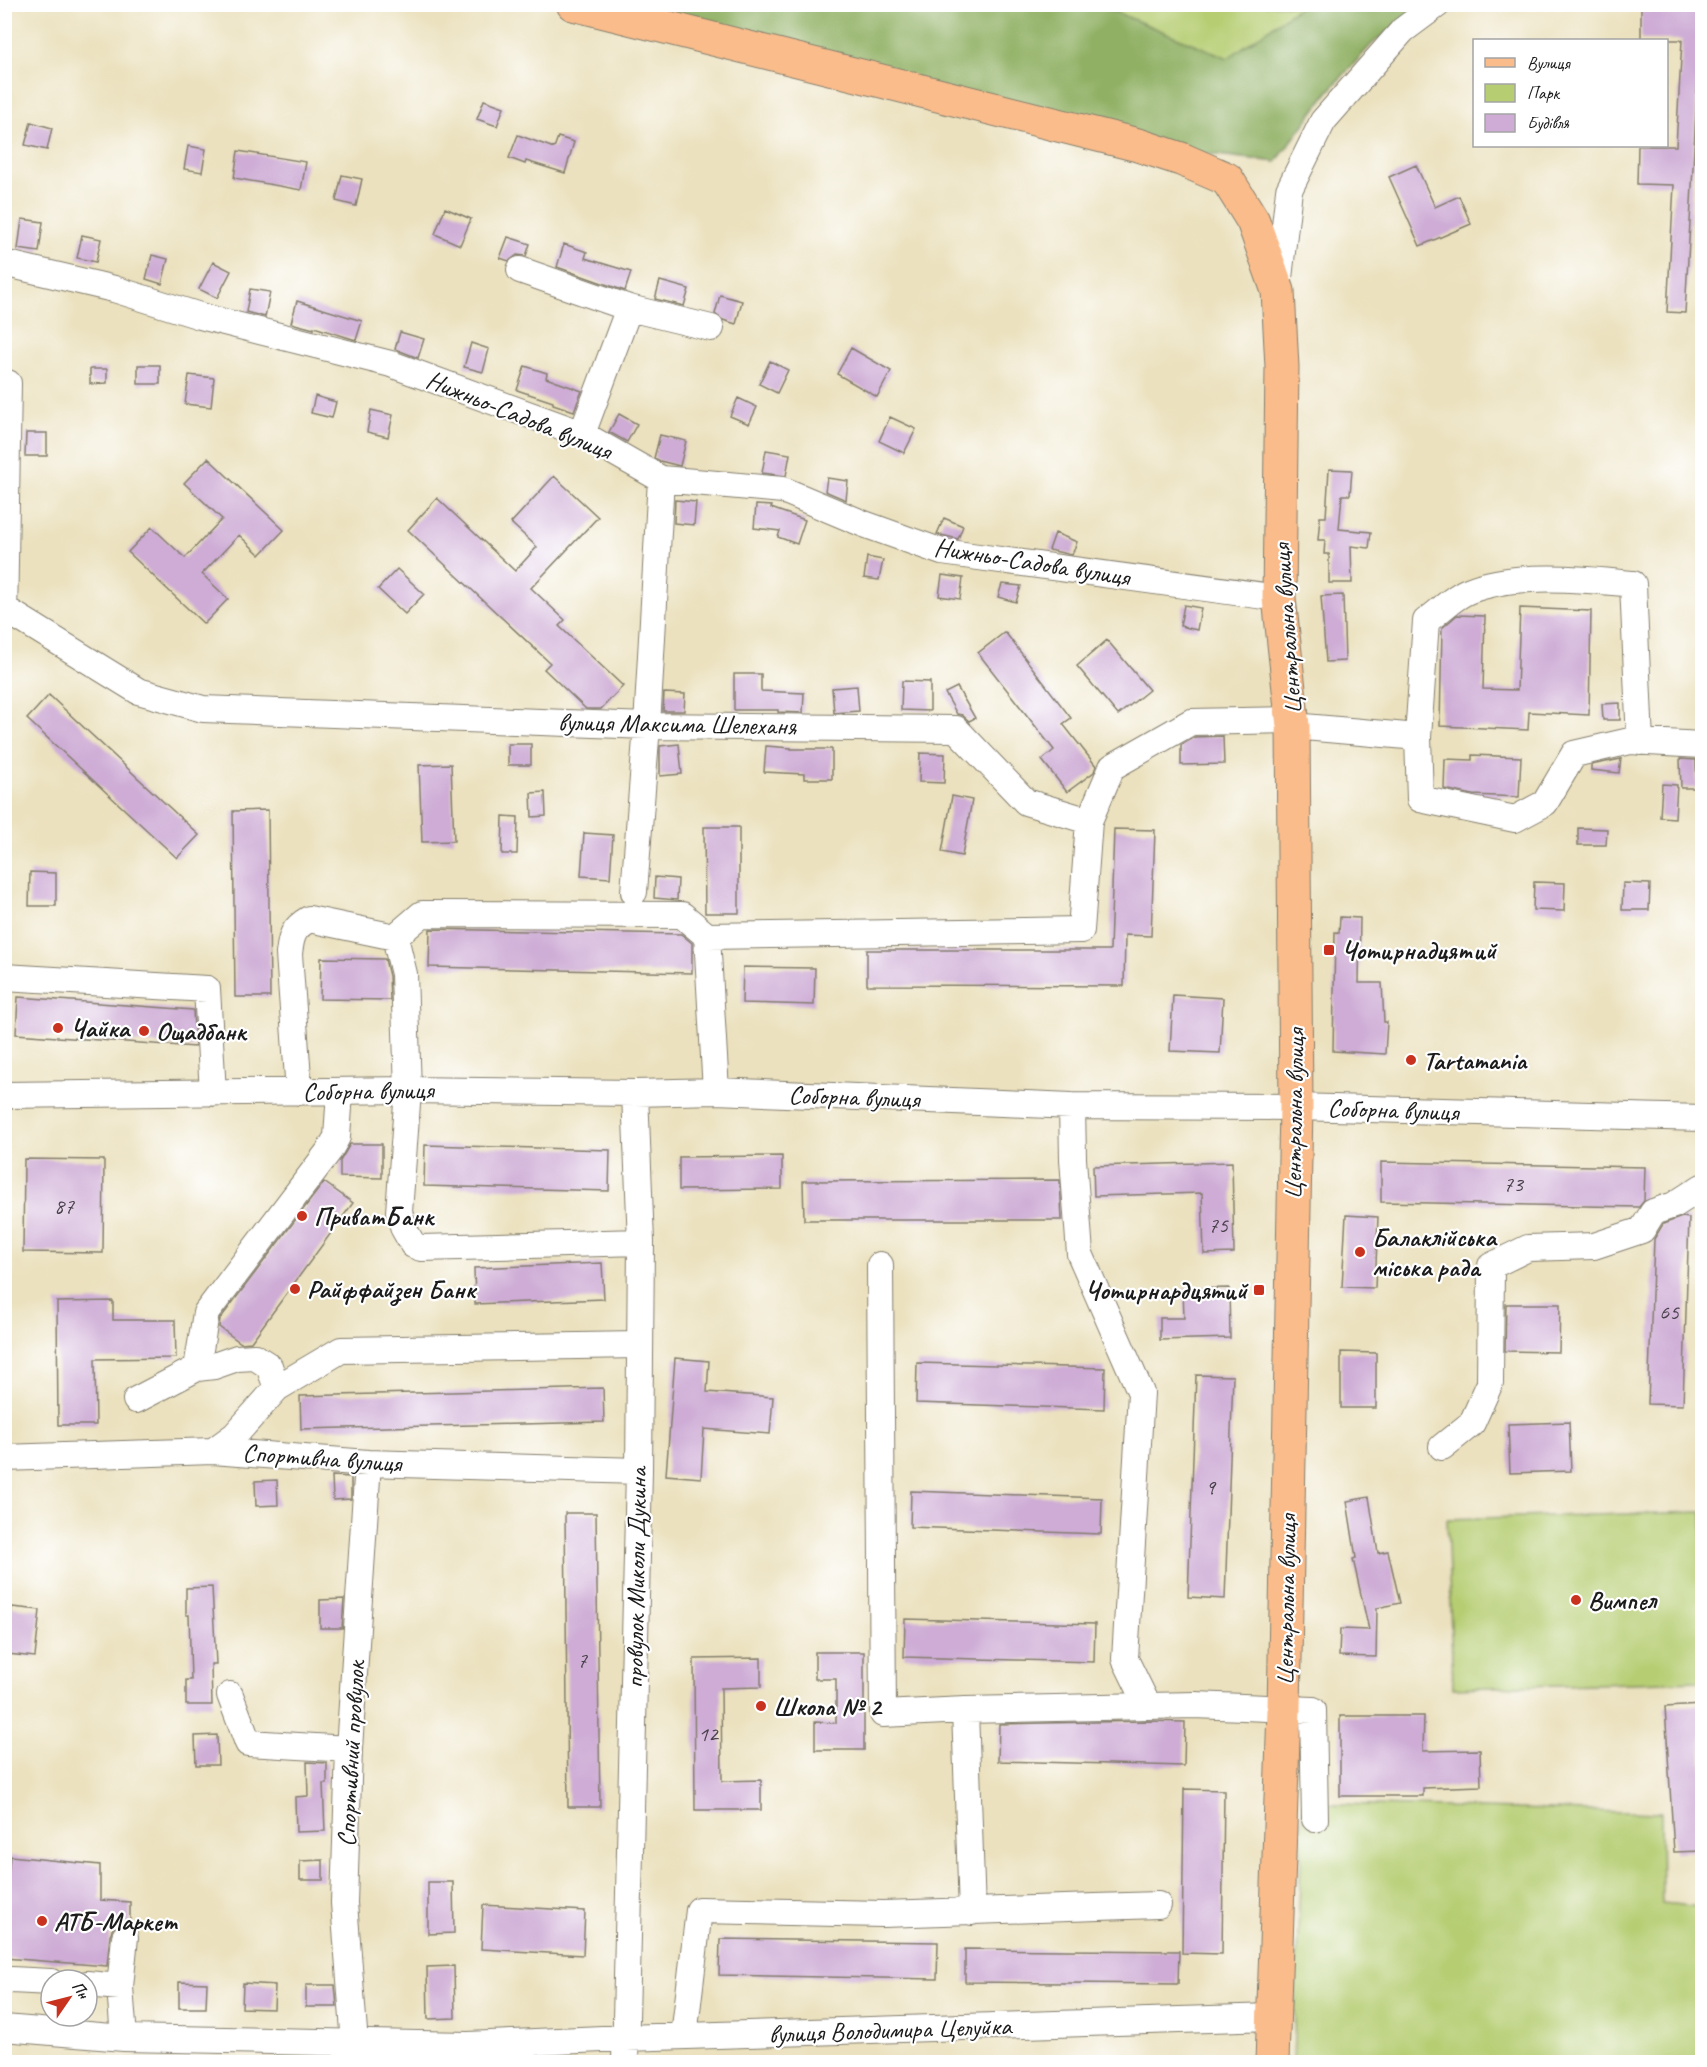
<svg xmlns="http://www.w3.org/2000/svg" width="1707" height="2067" font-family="Caveat,sans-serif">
<rect width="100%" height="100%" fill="#fff"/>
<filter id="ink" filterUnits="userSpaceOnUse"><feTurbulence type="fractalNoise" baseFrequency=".0167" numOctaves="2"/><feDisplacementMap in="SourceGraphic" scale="12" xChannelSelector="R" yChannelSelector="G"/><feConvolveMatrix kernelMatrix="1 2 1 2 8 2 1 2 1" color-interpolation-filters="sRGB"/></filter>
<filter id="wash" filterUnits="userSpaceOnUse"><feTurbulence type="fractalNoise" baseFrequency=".008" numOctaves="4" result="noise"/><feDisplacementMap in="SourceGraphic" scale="24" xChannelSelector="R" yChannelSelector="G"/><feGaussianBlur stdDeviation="1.35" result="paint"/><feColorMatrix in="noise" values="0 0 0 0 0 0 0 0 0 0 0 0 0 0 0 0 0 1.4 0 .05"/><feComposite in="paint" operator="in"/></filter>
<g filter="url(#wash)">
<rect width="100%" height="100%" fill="#ebe1be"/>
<path fill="#b6cd72" stroke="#697447" stroke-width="1.5" d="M1098,5H1302L1228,59Z
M1702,1512V1681L1453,1688L1447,1519Z
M1303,1803L1661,1813L1662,1903L1702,1907V2062H1293Z"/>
<path fill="#90b064" stroke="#566640" stroke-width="1.5" d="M621,5H1098L1228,58L1302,5H1423L1372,44L1328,92L1276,162L1184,151Z"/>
<g id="blocks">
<path fill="#ceacd5" d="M1641,4H1702L1685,313L1667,312L1674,185L1637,184L1638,146H1676L1682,40H1641Z
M484,100L504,107L497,126L477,119Z
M31,122L52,128L47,150L25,145Z
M518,135L554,148L558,137L574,142L565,173L526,161L525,164L509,158Z
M188,146L206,149L202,172L184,169Z
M238,151L306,162L301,190L234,178Z
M1416,165L1435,207L1459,196L1471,224L1420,246L1389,177Z
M342,175L362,179L356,206L336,201Z
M445,208L471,219L460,245L435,234Z
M22,219L43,222L39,252L18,249Z
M82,235L101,239L96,262L77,258Z
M508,237L530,244L526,256L517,255L509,261L500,258Z
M564,244L587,252L585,258L631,272L625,291L557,267Z
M152,255L168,259L162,284L146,279Z
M213,262L231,271L217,298L199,289Z
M660,281L689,289L684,306L655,299Z
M250,289L270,292L265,317L246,312Z
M720,295L742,301L736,324L723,320L715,314Z
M297,301L362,321L356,340L314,327V329L291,323Z
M400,332L424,339L418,358L395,349Z
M471,343L489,349L483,372L464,367Z
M851,348L891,371L877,397L837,374Z
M770,361L788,370L777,393L759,384Z
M138,365H160V384H138Z
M525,366L547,373L546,378L582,391L574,411L553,404V402L517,390Z
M90,369H107V383L90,384Z
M189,375L214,378L211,407L185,404Z
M315,396L336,402L332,418L311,413Z
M738,398L757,407L749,424L730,416Z
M371,410L393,415L388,437L367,432Z
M619,414L637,424L627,442L609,432Z
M890,417L916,429L904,453L879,441Z
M26,433H47V456H25Z
M660,435L686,441L680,466L660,461L654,458Z
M766,450L790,454L786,476L762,473Z
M208,458L284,530L260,555L239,535L202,574L228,599L204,624L128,552L152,527L185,558L222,519L184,483Z
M1329,469L1352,470L1350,495H1342L1339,529L1371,532L1369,548L1351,546L1352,583H1329V554H1324L1325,540H1318L1320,517H1326Z
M554,476L598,517L531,588L565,620L559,626L623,686L601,709H586L544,669L550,663L408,530L437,498L515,571L537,547L511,523Z
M827,478L848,481L846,500L825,491Z
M675,500L696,502L694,525L674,523Z
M756,505L772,506L771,508L805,520L797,544L778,537L780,531L754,528Z
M944,518L963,526L958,539L937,534Z
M1055,533L1077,542L1072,555L1049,550Z
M867,557L883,560L879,580L864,578Z
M397,569L424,594L405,614L378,589Z
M942,575L963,578L960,599L939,596Z
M1002,584L1021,586L1016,602L998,597Z
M1343,595L1345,661L1326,662L1321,596Z
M1184,605L1201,608L1197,630L1180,626Z
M1520,608L1591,611L1589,715L1529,712L1528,730L1440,726L1442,628L1457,615L1485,616L1483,689L1517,690Z
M1005,632L1071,718L1063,724L1096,766L1094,772L1067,792L1042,760L1054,750L978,653Z
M1107,640L1149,690L1118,715L1077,666Z
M734,674H761V691L804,693L803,713L778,712V710H734Z
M902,681L930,682V711L901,710Z
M857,686L859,711L834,713L832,688Z
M957,687L975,718L969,721L962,715L957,714L945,693Z
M664,693L685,694L684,711H663Z
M49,695L199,835L177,858L27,719Z
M1620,703V720H1603L1602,704Z
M1223,736L1224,764L1181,765V745L1195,737Z
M508,744H531V765H508Z
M679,744L682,774L660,776V746Z
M766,746L791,748V749H832V779H804V774L764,772Z
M920,753L945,754L944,783L919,782Z
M1472,755L1521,757L1519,797L1473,795L1444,789L1445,759L1472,760Z
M1621,759L1619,773L1591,770V765Z
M1680,759L1696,760L1697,788H1681Z
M451,764L454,841L422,842L419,765Z
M1662,784L1677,785L1675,818L1660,817Z
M545,792L546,816L532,817L531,793Z
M952,796L972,800L962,856L942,852Z
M268,810L270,997H235L233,811Z
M503,816L518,817L517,854H502Z
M704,827H739V913H705Z
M1578,828L1607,829L1606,845H1578Z
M1114,829L1155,830L1151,936L1125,935L1124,986L867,985V950H1110Z
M584,833L613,835L610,878L581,876Z
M30,872L56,873V906H29Z
M655,877L678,879L677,900L654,898Z
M1534,882L1565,883L1564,911L1533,910Z
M1623,883L1650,884L1649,910H1622Z
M1340,917L1360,918L1359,983H1382L1384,1022H1387L1385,1054L1333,1051L1335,932L1339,933Z
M430,929L681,934L692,943V973L429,967Z
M321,958L385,959L389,976L390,1000L320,999Z
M743,967L815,968L814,1005L742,1003Z
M1173,995L1223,998L1220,1053L1170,1051Z
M18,997L193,1010L195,1047L16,1034Z
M350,1144H382V1178L340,1177V1161Z
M425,1145L610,1150L609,1191L424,1186Z
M782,1156V1189L679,1190V1157Z
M24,1159L104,1160L103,1253L23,1252Z
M1232,1162L1234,1253L1204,1254L1202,1193L1094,1196L1093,1166Z
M1381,1162L1645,1167L1644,1201L1639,1207L1381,1202Z
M1060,1180L1062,1220H804L803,1181Z
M324,1182L353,1203L251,1342L241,1343L219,1327L220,1319Z
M1346,1215L1378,1217L1375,1288L1342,1287Z
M1682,1217L1689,1218L1683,1405L1648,1404L1654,1239L1663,1224Z
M602,1263L604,1299L475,1304L474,1268Z
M1229,1288L1230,1338L1160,1340V1318H1184L1183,1289Z
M113,1301V1320H175L176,1358L95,1359L96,1425H58L57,1302Z
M1506,1304H1560L1559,1352L1505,1351Z
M1341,1352L1376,1353V1408H1341Z
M675,1358L709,1361L707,1392L773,1397L770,1434L704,1429L701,1478L666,1475Z
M917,1363L1105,1368L1104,1409L916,1403Z
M1196,1375L1233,1376L1225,1599L1188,1597Z
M603,1388L604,1422L301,1429L300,1396Z
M1569,1422L1571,1471L1510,1473L1508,1424Z
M332,1476L351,1477V1499L333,1500Z
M277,1480L278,1505L256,1506L255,1481Z
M911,1491L1102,1498L1101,1534L910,1527Z
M1369,1497L1378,1553L1388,1551L1400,1603L1377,1608L1376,1657L1339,1656L1340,1629L1369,1630L1353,1559L1356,1558L1347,1501Z
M565,1513H596L600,1807H568Z
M212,1587L216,1664H211L212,1705H186V1680H191L189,1615H186V1588Z
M344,1599L342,1628H320V1600Z
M12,1607L40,1610L35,1657L8,1654Z
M905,1619L1095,1624L1094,1662L904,1657Z
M815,1652H864V1750H815V1722L836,1723V1679H815Z
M761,1658V1687L721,1688L722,1781L761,1780V1810H695L694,1659Z
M1702,1705V1851L1674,1852L1665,1707Z
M1340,1716H1424L1423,1751L1480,1750L1481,1786L1423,1788V1796H1340Z
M1147,1721L1185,1722L1184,1766L998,1761L999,1724Z
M217,1735L218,1765H196L195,1736Z
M307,1762L327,1763V1784H323L325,1831L296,1832L295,1797L308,1796Z
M1184,1789L1224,1790L1222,1954L1182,1953Z
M10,1856L100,1865V1900L130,1902V1923L118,1924L113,1928L110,1935L107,1966L4,1958V1918Z
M323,1860V1880H300V1861Z
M428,1882H453L454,1933L428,1934Z
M483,1905L585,1911L583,1955L481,1949Z
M720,1939L938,1942L937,1979L719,1975Z
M965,1949L1179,1951L1178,1984L965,1982Z
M454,1966L455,2018L428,2019L427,1967Z
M179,1982L207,1983L206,2008H179Z
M243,1983L275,1985L274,2009L242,2008Z
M306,1985H335L337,2007H306Z"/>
</g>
</g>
<g filter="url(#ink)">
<use href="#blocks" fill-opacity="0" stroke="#847e6d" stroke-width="1.5"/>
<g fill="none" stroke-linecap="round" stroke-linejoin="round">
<g stroke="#847e6d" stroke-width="28">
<path id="minor" d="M4,266L12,265L114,289L200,316L391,364L582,434L661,479L783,490L864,524L942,552L1279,598
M520,270L629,308
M1278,287L1289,190L1323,121L1403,30L1438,4
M4,382L8,383L4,621
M582,434L629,308L711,328
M5,609L138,691L203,709L647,726L956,729L1026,802L1089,821
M1293,726L1418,737
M1640,742L1633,584C1583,579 1515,572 1468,591C1453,597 1439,612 1426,621L1418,737L1420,799L1515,819L1545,803L1574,754L1630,741L1702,745
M634,892L647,726L661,479
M395,937L404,974L408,1090L399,1212L404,1229L413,1245L421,1248L641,1242
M4,977L207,989L213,1093
M716,1091L707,936L1081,930L1089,821L1112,767L1191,722L1293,720
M299,1092L289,954C291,936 293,928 309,919L395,937L422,914L682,915L707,936
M4,1095L408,1090L635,1093L716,1091L1072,1106L1296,1107L1702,1118
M1072,1106L1073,1159L1080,1254L1141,1393L1125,1659L1148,1706L1195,1705L1313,1710L1315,1819
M880,1265L883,1714L965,1710L1148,1706
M197,1368L214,1366L237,1358L255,1357L269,1366L277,1388
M136,1400L197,1368L206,1313L329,1151L337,1137L340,1092
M1442,1447L1472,1423L1490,1383L1491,1266L1528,1248L1594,1246L1642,1230L1653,1212L1674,1205L1702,1187
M213,1451L235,1435L277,1388L341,1350L639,1345
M4,1458L213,1451L368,1463L639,1471
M230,1695L248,1743L349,1749
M965,1710L972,1912
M11,1980L51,1982
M87,1984L120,1987
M4,2028L124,2038L468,2045L625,2038L1272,2017
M684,2036L699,1910L883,1914L1158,1905
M124,2038L120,1987L125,1937
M355,2044L344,1903L349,1749L368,1463
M625,2062L639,1471L641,1242L635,1093"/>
</g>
<g stroke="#847e6d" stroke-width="35">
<path id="major" d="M573,4L1138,145L1181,159L1227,179L1253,221L1278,291L1282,367L1279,598L1293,726L1296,1107L1284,1709L1272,2062"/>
</g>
<use href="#minor" stroke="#fff" stroke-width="26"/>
<use href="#major" stroke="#fabc8b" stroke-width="33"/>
</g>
</g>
<g fill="#c8321e" stroke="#fff" stroke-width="2">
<rect x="1323" y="944" width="12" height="12" rx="3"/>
<circle cx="58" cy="1028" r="6"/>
<circle cx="144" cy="1031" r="6"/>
<circle cx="1411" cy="1060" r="6"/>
<circle cx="302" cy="1216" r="6"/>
<circle cx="1360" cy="1252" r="6"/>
<circle cx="295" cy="1289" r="6"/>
<rect x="1253" y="1284" width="12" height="12" rx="3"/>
<circle cx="1576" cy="1600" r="6"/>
<circle cx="761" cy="1706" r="6"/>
<circle cx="42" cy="1921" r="6"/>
</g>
<g text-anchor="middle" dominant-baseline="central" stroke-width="4.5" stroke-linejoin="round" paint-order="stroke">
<g font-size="22" fill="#48404a">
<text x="1513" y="1184">73</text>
<text x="64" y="1206">87</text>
<text x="1218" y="1225">75</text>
<text x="1669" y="1312">65</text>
<text x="1210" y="1487">9</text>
<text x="582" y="1660">7</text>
<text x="708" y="1734">12</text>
</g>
<g font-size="26" fill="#1c1c1c" stroke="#fff">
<text transform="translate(519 415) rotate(22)">Нижньо-Садова вулиця</text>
<text transform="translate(1032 562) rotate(9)">Нижньо-Садова вулиця</text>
<text transform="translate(1287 629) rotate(-94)">Центральна вулиця</text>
<text transform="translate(677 724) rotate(1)">вулиця Максима Шелеханя</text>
<text transform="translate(368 1091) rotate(-1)">Соборна вулиця</text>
<text transform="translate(854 1097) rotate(2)">Соборна вулиця</text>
<text transform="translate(1393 1110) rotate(2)">Соборна вулиця</text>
<text transform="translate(1294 1114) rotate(-89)">Центральна вулиця</text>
<text transform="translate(322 1458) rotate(4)">Спортивна вулиця</text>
<text transform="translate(636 1578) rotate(-89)">провулок Миколи Дукина</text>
<text transform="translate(1286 1600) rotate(-89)">Центральна вулиця</text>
<text transform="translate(351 1754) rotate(-87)">Спортивний провулок</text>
<text transform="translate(890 2030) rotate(-2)">вулиця Володимира Целуйка</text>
</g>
<g font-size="26" font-weight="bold" fill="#1c1c1c" stroke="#fff" text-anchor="start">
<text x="1341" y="950">Чотирнадцятий</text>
<text x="70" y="1028">Чайка</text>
<text x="156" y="1031">Ощадбанк</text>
<text x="1423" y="1060">Tartamania</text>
<text x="314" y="1216">ПриватБанк</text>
<text x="1372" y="1237">Балаклійська<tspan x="1372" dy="30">міська рада</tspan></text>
<text x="307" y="1289">Райффайзен Банк</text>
<text x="1247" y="1290" text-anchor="end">Чотирнардцятий</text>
<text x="1588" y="1600">Вимпел</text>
<text x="773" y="1706">Школа № 2</text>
<text x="54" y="1921">АТБ-Маркет</text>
</g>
</g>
<rect width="1707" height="2067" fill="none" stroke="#fff" stroke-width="24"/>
<rect x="1473" y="39" width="195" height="108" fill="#ffffff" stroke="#a4a4a4" stroke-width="1.5"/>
<rect x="1485" y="58" width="30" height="9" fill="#fabc8b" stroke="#a4a4a4" stroke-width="1.5"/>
<text x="1527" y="69" font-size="18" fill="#1c1c1c">Вулиця</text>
<rect x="1485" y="84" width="30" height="18" fill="#b6cd72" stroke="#a4a4a4" stroke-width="1.5"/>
<text x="1527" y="99" font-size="18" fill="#1c1c1c">Парк</text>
<rect x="1485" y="114" width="30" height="18" fill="#ceacd5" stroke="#a4a4a4" stroke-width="1.5"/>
<text x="1527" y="129" font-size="18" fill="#1c1c1c">Будівля</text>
<g transform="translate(69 1998) rotate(55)"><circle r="28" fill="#ffffff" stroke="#a4a4a4" stroke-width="1.5"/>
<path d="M0-4.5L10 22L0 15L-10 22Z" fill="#c8321e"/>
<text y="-9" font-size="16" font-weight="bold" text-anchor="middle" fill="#1c1c1c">Пн</text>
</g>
</svg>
